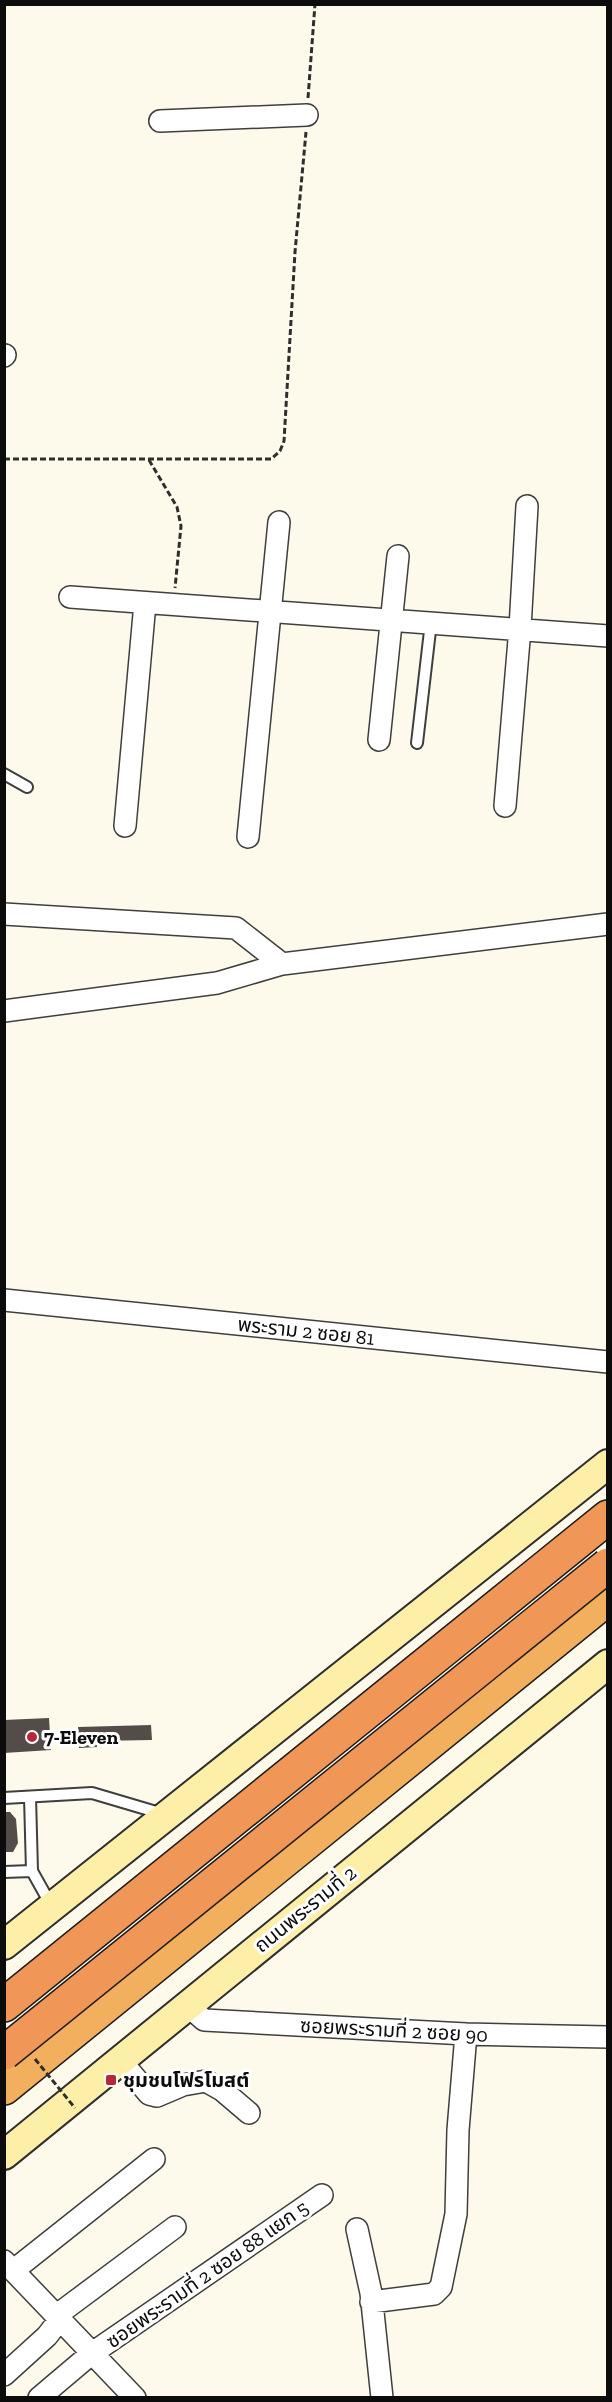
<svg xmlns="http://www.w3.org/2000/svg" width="612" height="2402" font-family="'Zilla Slab','Noto Sans Thai',serif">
<rect width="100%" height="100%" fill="#fefaeb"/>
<path fill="#544c49" d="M49,1718L51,1750L4,1753V1720Z
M151,1725L152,1740L97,1741V1747L79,1748L78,1727Z
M4,1812H10L16,1819L18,1843L13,1852H4Z"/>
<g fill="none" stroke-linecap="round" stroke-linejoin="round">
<g stroke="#3f3f3f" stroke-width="14">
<path id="service" d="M417,743L431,622
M4,774L27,787
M30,1797L32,1871
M4,1798L92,1793L163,1814
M4,1872L32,1871L51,1905"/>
</g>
<g stroke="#3f3f3f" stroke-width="24">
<path id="minor" d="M160,121L307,115
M4,356L5,355
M70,597L608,636
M379,740L398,556
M505,806L520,628L527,506
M125,826L145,603
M248,837L279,522
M4,914L236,928L282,964
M4,1011L217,983L282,964L608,924
M4,1300L608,1362
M187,2005L204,2020L466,2034L608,2037
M120,2060L149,2094L157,2096L183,2085L206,2081L222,2090L249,2113
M357,2229L371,2293L382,2398
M4,2261L135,2398
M14,2270L154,2159
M371,2302L434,2294L441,2287L456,2214L458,2130L466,2034
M57,2315L175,2227
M4,2375L47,2336L60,2319
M39,2398L91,2354L322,2195"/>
</g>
<g stroke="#2e2e2e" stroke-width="32">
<path id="secondary" d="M4,1945L608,1464
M4,2155L608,1664"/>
</g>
<g stroke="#1d1d1d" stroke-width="36">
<path id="trunk" d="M4,2088L608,1598"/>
</g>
<g stroke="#1d1d1d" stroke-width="36">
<path id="motorway" d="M4,2005L608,1517"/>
</g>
<path stroke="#2e2e2e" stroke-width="3" stroke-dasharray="6 3" stroke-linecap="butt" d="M308,98L315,4
M4,459H271L280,451L284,441L295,252L306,132
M149,460L177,507L181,526L175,588"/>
<use href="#service" stroke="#fff" stroke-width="10"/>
<use href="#minor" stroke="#fff" stroke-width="21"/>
<use href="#secondary" stroke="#fdefa8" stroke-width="28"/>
<use href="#trunk" stroke="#f2b05e" stroke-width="33"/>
<use href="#motorway" stroke="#f09657" stroke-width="33"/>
<g stroke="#1d1d1d" stroke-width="36" stroke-linecap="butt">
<path id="motorway-bridge" d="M4,2053L608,1565"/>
</g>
<path stroke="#2e2e2e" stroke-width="3" stroke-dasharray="6 3" stroke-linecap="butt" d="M35,2059L75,2108"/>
<use href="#motorway-bridge" stroke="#f09657" stroke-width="33"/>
</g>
<g fill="#b72836" stroke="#fff" stroke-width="2">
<circle cx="32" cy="1737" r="6"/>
<rect x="105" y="2074" width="12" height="12" rx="3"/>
</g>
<g text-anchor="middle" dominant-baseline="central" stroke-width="6" stroke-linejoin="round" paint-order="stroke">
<g font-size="20" fill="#0c0c0c" stroke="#fff">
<text transform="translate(306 1331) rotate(6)">พระราม 2 ซอย 81</text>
<text transform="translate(305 1909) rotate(-39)">ถนนพระรามที่ 2</text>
<text transform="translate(394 2030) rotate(3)">ซอยพระรามที่ 2 ซอย 90</text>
<text transform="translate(207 2274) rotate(-35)">ซอยพระรามที่ 2 ซอย 88 แยก 5</text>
</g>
<g font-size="20" font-weight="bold" fill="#0c0c0c" stroke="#fff" text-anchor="start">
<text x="44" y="1737">7-Eleven</text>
<text x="123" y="2080">ชุมชนโฟรโมสต์</text>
</g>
</g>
<rect width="612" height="2402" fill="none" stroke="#0c0c0c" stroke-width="12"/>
</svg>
